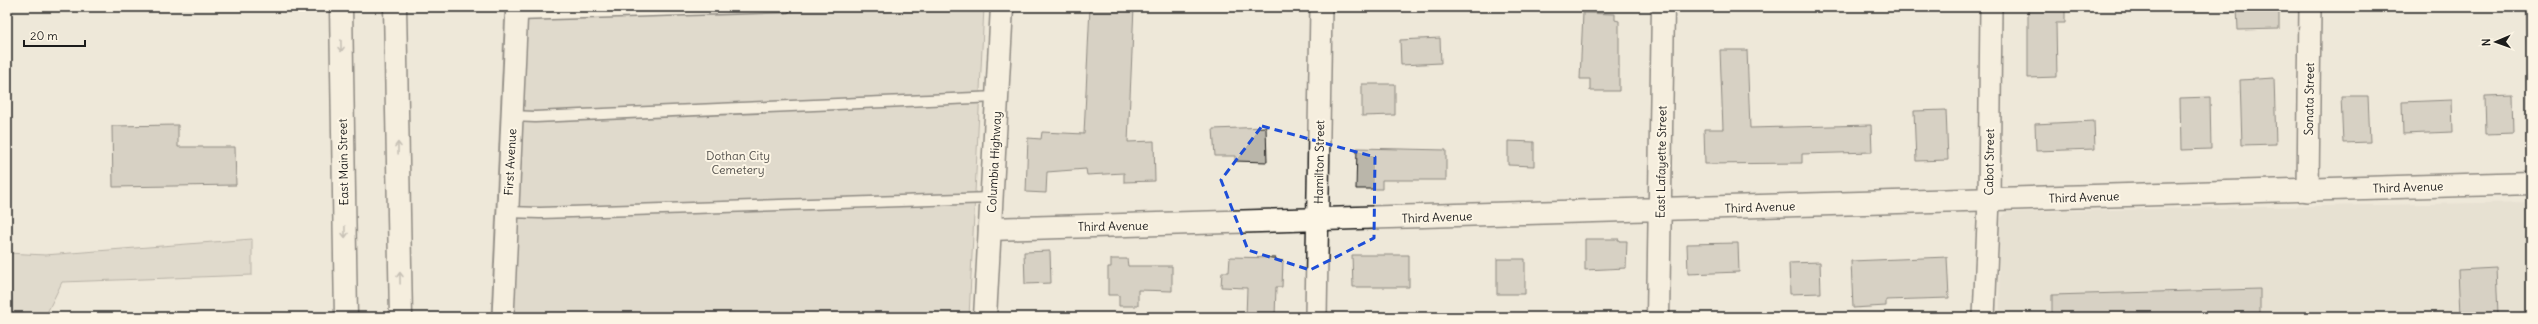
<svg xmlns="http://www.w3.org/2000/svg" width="2538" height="324" font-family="Delius,sans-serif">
<rect width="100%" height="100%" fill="#eee8d9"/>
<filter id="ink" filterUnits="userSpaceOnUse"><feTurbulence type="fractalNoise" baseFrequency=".025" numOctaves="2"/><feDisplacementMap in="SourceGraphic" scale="8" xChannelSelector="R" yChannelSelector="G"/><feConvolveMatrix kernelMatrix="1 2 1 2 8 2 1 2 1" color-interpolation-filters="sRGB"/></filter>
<g filter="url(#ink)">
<path fill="#ded9cb" d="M2531,202V317H2000L1998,227L2000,219L2007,212Z"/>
<path fill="#cfcabd" stroke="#76736c" d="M505,7H984L969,317H491Z
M2525,7H2531V160Z
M252,239V275L62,282L45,317H7V253L45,255Z"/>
<path fill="#bab6aa" stroke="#1c1c1c" d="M1090,7H1134L1128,142L1154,141L1155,181L1124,182V173L1087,175L1086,169L1047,172L1046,193L1026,192L1028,138L1041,139L1042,132L1084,134Z
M2028,7H2065V23H2056L2057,77L2028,78Z
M2237,7H2279V29L2238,30Z
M1583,13L1615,14V20L1619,21V91H1590V79H1580Z
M1440,38L1441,63L1401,65L1400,40Z
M1720,50H1747L1750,128L1871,125L1872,152L1802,154V163L1705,164L1704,129H1723Z
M2274,78L2276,144L2242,145L2240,80Z
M1362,84H1395V115L1362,116Z
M2513,95L2514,133L2486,134L2485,96Z
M2341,96H2368L2370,142L2343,143Z
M2210,97L2211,149L2181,150L2180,98Z
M2452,100L2453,132L2403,134L2402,102Z
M1946,110L1948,160L1916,161L1914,111Z
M2094,121L2095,149L2036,151L2035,124Z
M178,125V147H235L236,185L113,187L112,126Z
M1266,127L1267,162L1235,161V156H1215L1213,129Z
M1508,141L1534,142V166L1508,165Z
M1357,148L1446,150V180H1382V189H1356Z
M1585,239H1619V241H1627L1626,268L1585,270Z
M1738,243L1739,272L1688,274L1687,244Z
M1050,251L1051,283L1025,284L1024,252Z
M1352,255H1409V287H1353Z
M1230,257L1276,258V260L1283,261L1282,287H1276L1275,317H1246L1247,288L1221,287L1222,272H1229Z
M1947,257L1949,298L1886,300V306L1853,308L1851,261Z
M1111,259H1127L1128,266H1172V291L1138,290V306H1119V295H1108V267H1111Z
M1497,259H1525V294H1497Z
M1820,262L1821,293L1790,294L1789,263Z
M2496,268L2498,315L2460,316L2458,270Z
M2260,289V317H2052V295Z"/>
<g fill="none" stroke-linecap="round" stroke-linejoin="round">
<g stroke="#1c1c1c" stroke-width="13">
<path id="service" d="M517,15L786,7
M512,116L535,117L997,97
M508,212L540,213L991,198"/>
</g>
<g stroke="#1c1c1c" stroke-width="24">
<path id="minor" d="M2308,191L2310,7
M503,317L517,7
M1316,317L1321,7
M1984,317L1989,200L1991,7"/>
</g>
<g stroke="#1c1c1c" stroke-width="25">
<path id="tertiary" d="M990,229L2531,183
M1658,317L1663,7"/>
</g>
<g stroke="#1c1c1c" stroke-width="25">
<path id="secondary" d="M985,317L1002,7"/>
</g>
<g stroke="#1c1c1c" stroke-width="25">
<path id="primary" d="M341,7L346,317
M395,7L401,317"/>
</g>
<use href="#service" stroke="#fcf5e5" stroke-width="10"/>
<use href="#minor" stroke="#fcf5e5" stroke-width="21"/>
<use href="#tertiary" stroke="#fcf5e5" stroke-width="22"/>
<use href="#secondary" stroke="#fcf5e5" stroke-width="22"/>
<use href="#primary" stroke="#fcf5e5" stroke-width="22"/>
</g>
<defs><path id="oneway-shaft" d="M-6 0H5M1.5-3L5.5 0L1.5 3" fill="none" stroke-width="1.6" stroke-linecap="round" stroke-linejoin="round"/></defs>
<g stroke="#97938b">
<use href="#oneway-shaft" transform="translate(341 46) rotate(89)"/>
<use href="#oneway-shaft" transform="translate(398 148) rotate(-91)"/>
<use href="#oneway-shaft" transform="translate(345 232) rotate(89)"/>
<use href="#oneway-shaft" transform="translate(400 278) rotate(-91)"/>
</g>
</g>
<path d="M0 0H2538V324H0ZM1262,126L1375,157L1374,238L1310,270L1248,250L1221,180Z" fill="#eee8d9" fill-opacity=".55" fill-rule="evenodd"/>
<path fill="none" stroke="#1d4ed8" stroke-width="3" stroke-dasharray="8 5" stroke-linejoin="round" d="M1262,126L1375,157L1374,238L1310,270L1248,250L1221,180Z"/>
<g text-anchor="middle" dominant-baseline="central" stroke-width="4" stroke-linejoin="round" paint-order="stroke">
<g font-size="12" fill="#1c1c1c" stroke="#fcf5e5">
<text transform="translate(2309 99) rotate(-89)">Sonata Street</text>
<text transform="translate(343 162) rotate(-91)">East Main Street</text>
<text transform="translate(510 162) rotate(-87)">First Avenue</text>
<text transform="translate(994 162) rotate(-87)">Columbia Highway</text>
<text transform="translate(1319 162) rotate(-89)">Hamilton Street</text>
<text transform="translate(1661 162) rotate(-89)">East Lafayette Street</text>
<text transform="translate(1989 162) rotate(-89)">Cabot Street</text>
<text transform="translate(2408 187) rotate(-2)">Third Avenue</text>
<text transform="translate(2084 197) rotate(-2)">Third Avenue</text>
<text transform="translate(1760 207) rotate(-2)">Third Avenue</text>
<text transform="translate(1437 217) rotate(-2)">Third Avenue</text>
<text transform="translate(1113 226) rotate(-1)">Third Avenue</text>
</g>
<g font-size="12" fill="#52504c" stroke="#fcf5e5">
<text x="738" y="155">Dothan City<tspan x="738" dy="14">Cemetery</tspan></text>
</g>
</g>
<rect width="2538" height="324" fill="none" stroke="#fcf5e5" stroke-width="24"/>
<rect x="12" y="12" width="2514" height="300" fill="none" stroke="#1c1c1c" stroke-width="1.5" filter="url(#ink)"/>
<g transform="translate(2496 42) rotate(268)" stroke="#fcf5e5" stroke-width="3" paint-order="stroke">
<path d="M0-3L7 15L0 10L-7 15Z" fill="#1c1c1c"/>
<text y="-6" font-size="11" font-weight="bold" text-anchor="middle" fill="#1c1c1c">N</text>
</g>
<path d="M24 40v6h61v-6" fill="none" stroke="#1c1c1c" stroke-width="2"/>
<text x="30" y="40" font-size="12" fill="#1c1c1c" stroke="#fcf5e5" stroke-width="3" paint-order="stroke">20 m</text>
</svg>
